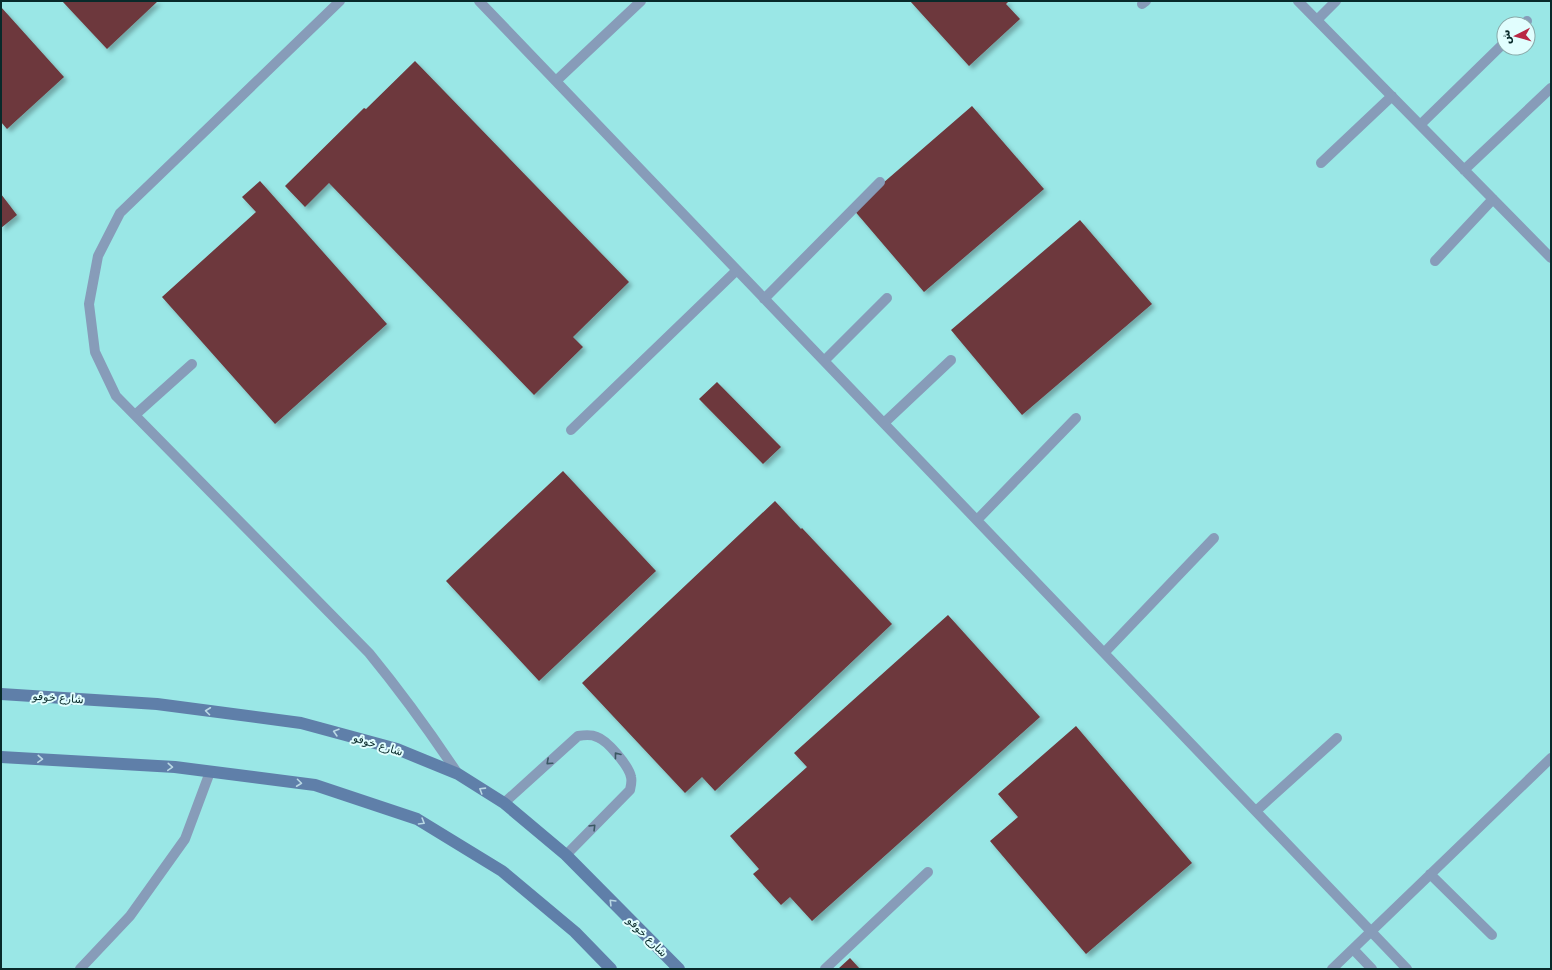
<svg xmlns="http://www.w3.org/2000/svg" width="1552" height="970" font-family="'DejaVu Sans','Noto Sans Arabic',sans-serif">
<defs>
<filter id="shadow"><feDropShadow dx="3.5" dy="3.5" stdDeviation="2" flood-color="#0004"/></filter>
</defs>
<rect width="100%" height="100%" fill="#9ae7e6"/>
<path fill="#6d373c" filter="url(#shadow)" d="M62,1H158L107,49Z
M910,1H1009L1006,4L1020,19L969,66Z
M1,7L64,77L7,129L1,122Z
M415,61L629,282L573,337L583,347L534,395L329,183L305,207L285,186L364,108L366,109Z
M972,106L1044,189L924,292L853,209Z
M260,181L387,324L275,424L162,297L256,212L242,197Z
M1,194L17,215L1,228Z
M1080,220L1152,304L1022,415L951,330Z
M717,382L781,447L763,464L699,399Z
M563,471L656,571L539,681L446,581Z
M775,501L801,529L802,528L892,624L715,791L702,777L685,793L582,683Z
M948,615L1040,717L812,921L790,897L781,905L753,874L759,869L730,836L807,767L794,753Z
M1076,726L1192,863L1086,954L990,841L1018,817L998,794Z
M850,958L860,969H838Z"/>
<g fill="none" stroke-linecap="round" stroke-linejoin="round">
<path stroke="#879cb9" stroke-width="10" d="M340,1L120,213L98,256L89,304L95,352L116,396L369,653C401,692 430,732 458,774
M479,1L1407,969
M1298,1L1551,258
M1142,4L1146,1
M1317,20L1336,1
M1524,24L1527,21
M556,81L641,1
M1420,125L1504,43
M1321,163L1392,96
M1464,170L1551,88
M1435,261L1493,199
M764,299L880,182
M824,361L887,298
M135,415L192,364
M884,423L951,360
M571,430L737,270
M977,520L1076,418
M1104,653L1214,538
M504,803L578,736C584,735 591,734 597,737C607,740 629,766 631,777C632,781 631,786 630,790L566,855
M1256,811L1337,738
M1430,874L1492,935
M1353,949L1372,969
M80,969L130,916L185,839L210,772
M825,969L928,872
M1332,969L1551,758"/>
<path stroke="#5f7fa9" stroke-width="12" d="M1,694L157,704L301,723L397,749L458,774L504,803L566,855L679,969
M1,757L175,767L315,785L417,819L502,871L575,932L611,969"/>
</g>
<defs><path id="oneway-chevron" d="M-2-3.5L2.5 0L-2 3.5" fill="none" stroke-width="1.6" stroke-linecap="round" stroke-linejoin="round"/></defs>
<g stroke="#bad8e4">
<use href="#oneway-chevron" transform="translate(208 711) rotate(-173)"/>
<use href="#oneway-chevron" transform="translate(336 732) rotate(-164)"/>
<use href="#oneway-chevron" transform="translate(40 759) rotate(3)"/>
<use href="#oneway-chevron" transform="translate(170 767) rotate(4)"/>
<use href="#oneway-chevron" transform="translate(299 783) rotate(7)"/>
<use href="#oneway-chevron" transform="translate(482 790) rotate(-148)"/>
<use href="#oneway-chevron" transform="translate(422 822) rotate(31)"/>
<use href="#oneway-chevron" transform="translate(612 902) rotate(-135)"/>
</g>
<g stroke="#3b5863">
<use href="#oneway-chevron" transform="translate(617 755) rotate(-128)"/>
<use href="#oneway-chevron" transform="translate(549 762) rotate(138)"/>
<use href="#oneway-chevron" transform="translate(593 827) rotate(-45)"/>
</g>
<g text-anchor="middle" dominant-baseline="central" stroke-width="4" stroke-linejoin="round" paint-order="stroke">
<g font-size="11" fill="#082a2a" stroke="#e1fefe">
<text transform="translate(58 698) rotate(4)">شارع خوفو</text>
<text transform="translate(378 745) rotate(17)">شارع خوفو</text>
<text transform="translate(647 937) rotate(45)">شارع خوفو</text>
</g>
</g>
<rect width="1552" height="970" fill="none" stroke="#082a2a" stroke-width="4"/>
<g transform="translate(1516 36) rotate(264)"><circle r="19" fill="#e1fefe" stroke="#8aa9a9"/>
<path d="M0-3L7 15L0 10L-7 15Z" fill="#b92845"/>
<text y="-6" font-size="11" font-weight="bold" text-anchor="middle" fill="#082a2a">ش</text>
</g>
</svg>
